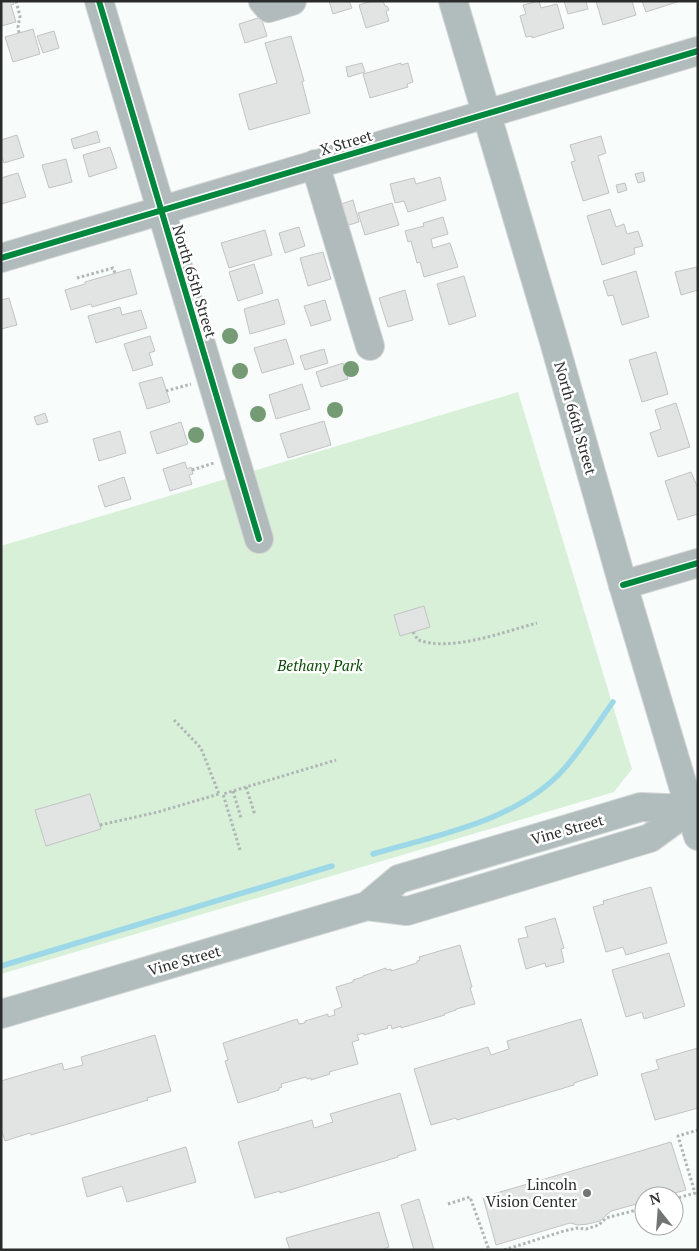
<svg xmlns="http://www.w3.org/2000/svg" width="699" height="1251" font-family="'PT Serif',serif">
<rect width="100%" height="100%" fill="#f8fcfb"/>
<path fill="#d8f0d7" d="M518,392L632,769L614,792L1,974V546Z"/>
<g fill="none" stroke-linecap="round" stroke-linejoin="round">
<path stroke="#9cd8e8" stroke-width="5.5" d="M373,854C437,835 517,821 563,770C582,749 597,724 613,702
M1,966L332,866"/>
</g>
<path fill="#e1e4e3" stroke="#c2c4c3" d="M1,1H13L14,4L11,5L16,22L1,26Z
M329,1H349L352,8L333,14Z
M372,1H383L385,6H387L389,10L386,11L389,21L366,28L359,5Z
M539,1L541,8L557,4L564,28L532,38V36L526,37L520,16L526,14L523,5Z
M564,1H586L588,9L568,14Z
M596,1H632L636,15L603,25Z
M642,1H677V2L646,12Z
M261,17L267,36L245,43L239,24Z
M33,29L40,54L13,62L5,37Z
M54,31L59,48L43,53L37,36Z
M291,36L304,81L302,82L310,113L249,130L239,94L277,83L265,43Z
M362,63L365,72L348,77L346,67Z
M401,63V65L408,63L413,82L407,84L408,87L370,98L363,74Z
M97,131L100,142L74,149L71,139Z
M17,135L24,157L4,163L1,154V140Z
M601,136L606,153L598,156L609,193L583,201L571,162L575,161L570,145Z
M110,147L117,168L89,177L83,155Z
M66,159L72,182L49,188L42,165Z
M643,172L645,181L638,183L635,174Z
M18,173L26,197L1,204V178Z
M440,177L446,200L408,212L404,201L395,203L390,184L414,178L416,184Z
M625,183L627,190L618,193L616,185Z
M353,200L359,222L345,226L339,205Z
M392,203L399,225L365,235L358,213Z
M610,209L616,227L624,224L627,234L638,231L643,246L634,248L635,254L602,265L587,216Z
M443,217L448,234L431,239L433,248L450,243L458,267L424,277L420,262L417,263L411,241L408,242L405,231L424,226L423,223Z
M299,227L305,246L285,253L279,233Z
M265,230L272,255L229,268L221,243Z
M323,252L331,279L308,286L300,258Z
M254,264L263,293L238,301L229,272Z
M697,267L698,290L681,295L675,272Z
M130,269L137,294L92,307L91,304L71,310L65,290L85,284V282Z
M636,271L649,317L622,325L613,295L608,296L603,281Z
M464,276L476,316L449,325L437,284Z
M405,290L413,320L388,327L379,298Z
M9,298L17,325L1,329V300Z
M278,299L285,324L250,334L244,309Z
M325,300L331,320L311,326L304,306Z
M120,307L122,315L141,310L147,328L96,343L88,316Z
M150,336L155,351L149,353L153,365L133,371L124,344Z
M286,339L294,364L262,373L254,348Z
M324,349L328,363L305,370L300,356Z
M656,352L668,394L642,402L629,360Z
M343,363L348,379L321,387L316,372Z
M162,377L170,402L147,409L139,383Z
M302,384L310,409L276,419L269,395Z
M676,403L690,447L658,457L650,433L661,429L655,410Z
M45,413L48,422L37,425L34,417Z
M324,421L331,445L288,458L280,434Z
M181,422L188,444L157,454L150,432Z
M120,431L126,453L99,461L93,439Z
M185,462L187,469L191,467L193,474L189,475L192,484L170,491L163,469Z
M691,472L698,488V514L678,520L665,481Z
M124,477L131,499L105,507L98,486Z
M424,606L430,627L400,636L394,615Z
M90,794L101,829L46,846L35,810Z
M651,887L667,943L626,955L623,947L606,952L593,907L604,904L603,901Z
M555,918L564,948L561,949L564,962L546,967L545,963L526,969L518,939L528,937L525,927Z
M460,945L472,987L470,988L475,1004L456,1009V1010L444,1014L445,1015L401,1028V1026L392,1029L391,1025L387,1026L388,1028L364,1035V1033L357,1035L359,1040L352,1042L358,1064L329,1072L330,1074L311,1080V1078L307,1079L306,1077L281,1084L282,1087L279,1088V1090L238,1103L225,1061L228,1060L223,1043L297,1019L299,1024L305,1023V1021L328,1014V1017L335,1015L334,1010L342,1007L336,987L353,982V980L363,977V976L386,968V970L391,969V971L417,963V961L420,960L419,957Z
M669,953L685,1006L644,1019L642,1012L626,1017L612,970Z
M581,1019L598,1075L574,1083V1085L457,1120L456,1118L431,1125L414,1069L488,1047L491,1055L509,1049L507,1041Z
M155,1035L171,1091L147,1098L148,1100L31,1135L30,1133L5,1141L1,1129V1081L62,1063L64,1070L83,1065L81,1057Z
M698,1048V1108L655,1120L641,1074L659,1069L656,1060Z
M400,1093L416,1150L397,1156L398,1157L280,1193V1191L255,1198L238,1142L312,1120L314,1128L333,1122L330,1114Z
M671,1142L686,1190L664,1196H644V1202L611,1211L600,1221L588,1224L578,1225L570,1223L496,1245L483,1197Z
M186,1147L196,1182L127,1202L122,1186L87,1197L82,1178Z
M419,1199L434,1250H414L401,1205Z
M379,1212L389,1247L381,1250H290L286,1238Z"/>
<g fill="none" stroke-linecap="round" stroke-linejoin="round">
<g stroke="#d4d6d6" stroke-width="30">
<path id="minor" d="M99,1L259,539
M263,1L269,8L292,1
M315,164L370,346
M1,258L698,51
M623,585L698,563"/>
</g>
<g stroke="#d4d6d6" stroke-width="30">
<path id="major" d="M453,1L553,338L623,585L698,836
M367,906L399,879L641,807L690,809L696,807
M1,1014L367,906L407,911L650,838L690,809"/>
</g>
<path stroke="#afb6b5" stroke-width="3" stroke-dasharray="2.5 2.5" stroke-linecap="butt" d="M16,1L20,16L18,27L19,33
M77,278L113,268L115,273
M166,391L191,384
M192,470L214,463
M413,632L418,640C452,652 503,632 537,623
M174,720L201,748L219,794
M246,787L255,815
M233,791L241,818
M100,825L158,812L219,794
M240,850L223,794L336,760
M674,1199L695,1193L678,1136L698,1130
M448,1204L470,1197L489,1250
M504,1250L564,1231L577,1228L586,1229L599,1225L606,1218L644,1208"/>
<use href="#minor" stroke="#b1bbbc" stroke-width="28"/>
<use href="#major" stroke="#b1bdbd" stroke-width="28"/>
<g stroke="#fff" stroke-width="9">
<path id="cycleway" d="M99,1L259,539
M1,258L698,51
M623,585L698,563"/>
</g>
<use href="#cycleway" stroke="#00873e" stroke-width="6"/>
</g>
<g fill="#749b73">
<circle cx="230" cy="336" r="8"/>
<circle cx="351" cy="369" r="8"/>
<circle cx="240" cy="371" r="8"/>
<circle cx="335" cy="410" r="8"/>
<circle cx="258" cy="414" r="8"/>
<circle cx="196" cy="435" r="8"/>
</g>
<circle fill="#727574" stroke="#fff" stroke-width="2" cx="587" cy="1193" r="5"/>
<g text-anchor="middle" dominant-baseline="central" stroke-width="5" stroke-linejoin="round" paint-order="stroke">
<g font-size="15" fill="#2a2c2b" stroke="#fff">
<text transform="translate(346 142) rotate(-17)">X Street</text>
<text transform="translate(195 281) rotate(73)">North 65th Street</text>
<text transform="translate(576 418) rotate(74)">North 66th Street</text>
<text transform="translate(567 829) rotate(-16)">Vine Street</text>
<text transform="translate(184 960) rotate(-16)">Vine Street</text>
</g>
<g font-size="15" font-style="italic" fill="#084b03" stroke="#fff">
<text x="320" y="665">Bethany Park</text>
</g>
<g font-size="15" fill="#2a2c2b" stroke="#fff" text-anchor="end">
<text x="577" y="1184">Lincoln<tspan x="577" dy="17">Vision Center</tspan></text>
</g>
</g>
<rect width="699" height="1251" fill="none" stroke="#2a2c2b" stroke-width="5"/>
<g transform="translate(659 1211) rotate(343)"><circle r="24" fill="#ffffff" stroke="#aaabaa"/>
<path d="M0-4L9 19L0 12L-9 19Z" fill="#727574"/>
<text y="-8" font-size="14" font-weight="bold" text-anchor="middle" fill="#2a2c2b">N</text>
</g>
</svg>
